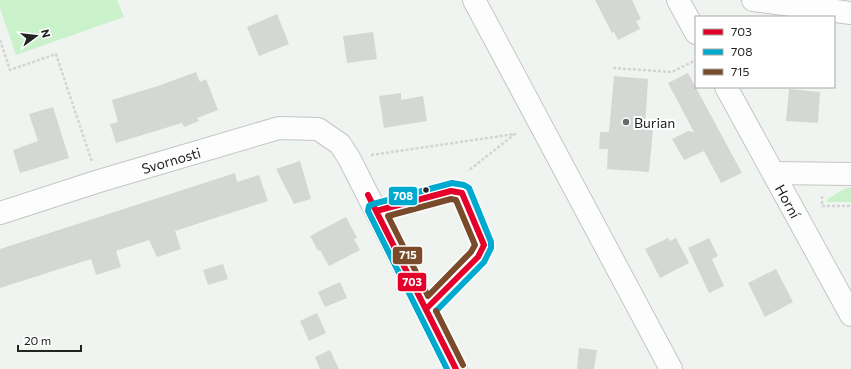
<svg xmlns="http://www.w3.org/2000/svg" width="851" height="369" font-family="Commissioner,sans-serif">
<rect width="100%" height="100%" fill="#f0f4f0"/>
<path fill="#c9f2cb" d="M0,0H117L124,17L16,55L0,8Z
M846,188H851V202H826L829,198Z"/>
<path fill="#d4d7d4" d="M595,0H632L641,19L636,21L640,29L618,40L614,32L612,33Z
M277,14L289,44L259,56L247,27Z
M373,32L377,59L347,63L343,36Z
M196,72L200,82L206,79L218,110L197,118L199,121L184,127L182,123L116,143L110,124L118,122L112,100L158,86Z
M688,73L742,173L721,183L704,151L684,160L672,139L688,131L694,132L668,83Z
M614,76L648,79L645,128L653,129L649,172L607,169L608,149H599L600,132H609Z
M789,89L820,92L818,123L786,121Z
M401,93V100L423,96L427,121L384,128L379,96Z
M53,107L69,158L20,173L13,150L38,141L29,114Z
M300,161L311,199L294,204L276,169Z
M235,173L237,182L259,175L268,201L175,231L181,249L157,257L149,240L116,251L121,267L96,275L91,259L0,288V249Z
M346,217L357,238L354,239L360,250L329,266L320,250L318,251L310,236Z
M668,238L670,241L676,238L689,263L660,278L645,249Z
M709,238L718,256L712,259L724,286L709,293L688,248Z
M223,264L228,279L208,285L203,270Z
M776,269L793,302L765,317L748,283Z
M340,282L347,298L325,307L318,292Z
M317,313L326,333L309,341L300,321Z
M579,348L597,350L594,369H577Z
M330,350L339,369H320L315,357Z"/>
<g fill="none" stroke-linecap="round" stroke-linejoin="round">
<g stroke="#c3c6c3" stroke-width="14">
<path id="service" d="M376,211L451,191L462,193L484,245L478,257L426,309"/>
</g>
<g stroke="#c3c6c3" stroke-width="24">
<g id="minor">
<path d="M678,0L696,33"/>
<path d="M753,0L851,13"/>
<path id="s1" d="M726,87L851,315"/>
<path d="M774,173L851,174"/>
<path id="s2" d="M0,213L99,181L279,128L318,129L340,144L349,158L456,369"/>
</g>
</g>
<g stroke="#c3c6c3" stroke-width="24">
<path id="secondary" d="M474,0L671,369"/>
</g>
<path stroke="#d3d4d3" stroke-width="2.5" stroke-dasharray="3 2" stroke-linecap="butt" d="M0,40L10,70L56,54L92,162
M613,68L672,72L696,60
M371,155L515,134L468,171
M822,196V206H851"/>
<use href="#service" stroke="#fdfdfd" stroke-width="12"/>
<use href="#minor" stroke="#fdfdfd" stroke-width="22"/>
<use href="#secondary" stroke="#fdfdfd" stroke-width="22"/>
<g stroke="#fff" stroke-width="9">
<path id="bus-1" d="M368,195L456,369
M376,211L451,191L462,193L484,245L478,257L426,309"/>
</g>
<g stroke="#fff" stroke-width="9">
<path id="bus-2" d="M436,311L484,262L491,248V242L469,188L464,185L452,183L373,204L369,206L368,211L447,369"/>
</g>
<g stroke="#fff" stroke-width="9">
<path id="bus-3" d="M451,199L456,200L475,245L471,252L428,296L388,216Z
M436,311L463,365"/>
</g>
<use href="#bus-1" stroke="#e4002b" stroke-width="6"/>
<use href="#bus-2" stroke="#00a9ce" stroke-width="6"/>
<use href="#bus-3" stroke="#7a4b2a" stroke-width="6"/>
</g>
<circle fill="#696d69" stroke="#fff" stroke-width="1.5" cx="626" cy="122" r="4"/>
<circle fill="#212421" stroke="#fff" stroke-width="1.5" cx="426" cy="190" r="3.5"/>
<g text-anchor="middle" dominant-baseline="central" stroke-width="4" stroke-linejoin="round" paint-order="stroke">
<g font-size="14" fill="#212421" stroke="#fff" text-anchor="start">
<text x="634" y="122">Burian</text>
</g>
<g font-size="14" fill="#212421" stroke="#fff">
<text stroke="none"><textPath href="#s2" startOffset="179">Svornosti</textPath></text>
<text stroke="none"><textPath href="#s1" startOffset="130">Horní</textPath></text>
</g>
</g>
<g stroke="#fff" stroke-width="1.5">
<rect x="388" y="186" width="30" height="20" rx="4" fill="#00a9ce"/>
<rect x="392" y="246" width="31" height="19" rx="4" fill="#7a4b2a"/>
<rect x="397" y="272" width="30" height="20" rx="4" fill="#e4002b"/>
</g>
<g font-size="11" text-anchor="middle" font-weight="bold" fill="#fff">
<text x="403" y="200">708</text>
<text x="408" y="259">715</text>
<text x="412" y="286">703</text>
</g>
<rect x="695" y="16" width="140" height="72" fill="#ffffff" stroke="#a6a7a6"/>
<rect x="703" y="29" width="20" height="6" fill="#e4002b" stroke="#a6a7a6"/>
<text x="731" y="36" font-size="12" fill="#212421">703</text>
<rect x="703" y="49" width="20" height="6" fill="#00a9ce" stroke="#a6a7a6"/>
<text x="731" y="56" font-size="12" fill="#212421">708</text>
<rect x="703" y="69" width="20" height="6" fill="#7a4b2a" stroke="#a6a7a6"/>
<text x="731" y="76" font-size="12" fill="#212421">715</text>
<g transform="translate(36 36) rotate(75)" stroke="#ffffff" stroke-width="3" paint-order="stroke">
<path d="M0-3L7 15L0 10L-7 15Z" fill="#212421"/>
<text y="-6" font-size="11" font-weight="bold" text-anchor="middle" fill="#212421">N</text>
</g>
<path d="M18 345v6h63v-6" fill="none" stroke="#212421" stroke-width="2"/>
<text x="24" y="345" font-size="12" fill="#212421" stroke="#ffffff" stroke-width="3" paint-order="stroke">20 m</text>
</svg>
